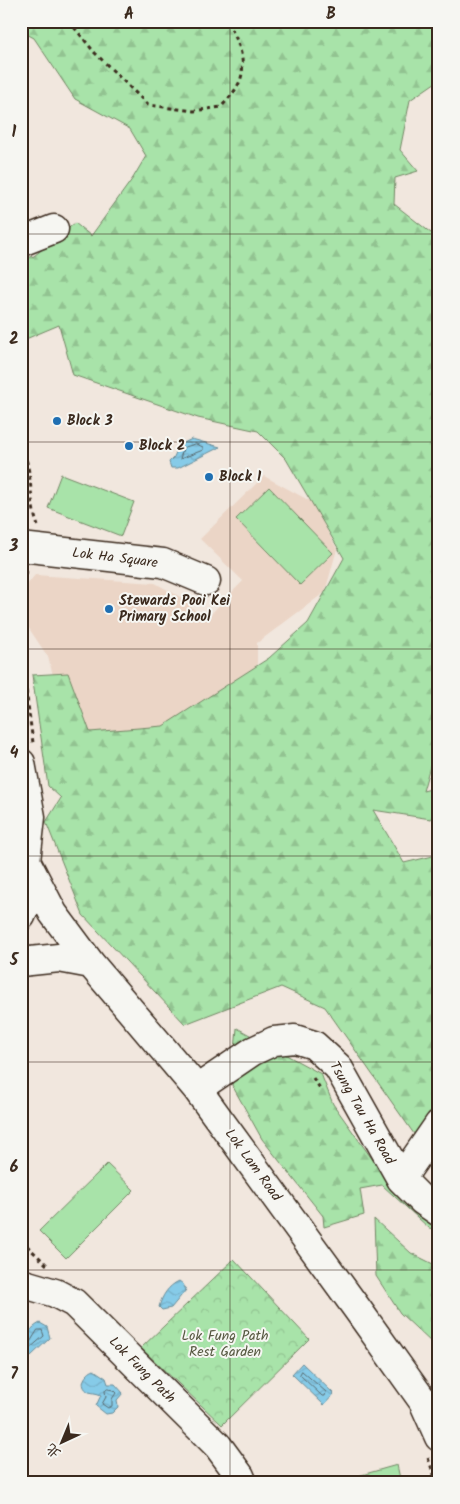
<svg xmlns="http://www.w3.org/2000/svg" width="460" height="1504" font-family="Kalam,'LXGW WenKai TC',sans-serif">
<defs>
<pattern id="forest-firs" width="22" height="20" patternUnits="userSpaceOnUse" patternTransform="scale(1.25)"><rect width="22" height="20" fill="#a8e3a9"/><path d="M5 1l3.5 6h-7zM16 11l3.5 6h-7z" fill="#92c391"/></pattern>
<pattern id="park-crowns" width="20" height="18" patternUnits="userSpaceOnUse" patternTransform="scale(1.25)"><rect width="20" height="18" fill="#a8e3a9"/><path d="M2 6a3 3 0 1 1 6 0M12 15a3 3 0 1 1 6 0" fill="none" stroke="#92c391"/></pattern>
<pattern id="water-waves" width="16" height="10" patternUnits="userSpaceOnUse" patternTransform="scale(1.25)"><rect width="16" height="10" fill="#86cbe8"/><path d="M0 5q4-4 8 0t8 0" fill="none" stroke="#75aec7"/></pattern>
</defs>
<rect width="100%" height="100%" fill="#f1e7de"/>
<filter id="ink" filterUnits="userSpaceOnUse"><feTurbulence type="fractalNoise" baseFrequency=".02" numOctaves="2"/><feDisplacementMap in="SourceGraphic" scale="10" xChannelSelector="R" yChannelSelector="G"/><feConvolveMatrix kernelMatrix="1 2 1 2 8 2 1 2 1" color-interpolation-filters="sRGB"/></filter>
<g filter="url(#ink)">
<path fill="#ebd5c6" d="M264,476L312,502L337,549L325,592L257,643V682L186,726L74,751L48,657L28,627L24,616L23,599L26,586L35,575L155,583L182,598L205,620L243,581L200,539Z"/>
<path fill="#a8e3a9" stroke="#728664" d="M61,474L134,502L121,536L48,508Z
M269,487L333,553L300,585L236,519Z
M107,1164L134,1190L66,1258L39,1231Z
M397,1465L401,1483H333Z"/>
<path fill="url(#forest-firs)" stroke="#728664" d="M21,21L439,23V80L410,100L400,150L418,171L395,178L394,204L431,233H439V751L434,752L423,791L439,787V814L431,819L373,810L404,863L437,855L439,859V1146L419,1141L325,1007L281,987L185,1024L83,915L46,822L61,798L48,786L32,675L68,673L90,732L163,726L269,658L308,623L344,558L286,459L258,431L198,418L73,375L59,325L21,341V259L34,256L75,223L91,236L133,178L146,156L130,129L75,99L34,38L21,31Z
M237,1028L321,1074L333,1104L380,1170L439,1215V1230L429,1228L382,1185L360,1189L364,1215L324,1227L323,1216L262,1139L232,1085Z
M374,1219L411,1253L439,1267V1345L433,1344L400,1313L376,1276Z"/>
<path fill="url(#park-crowns)" stroke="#728664" d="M234,1259L309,1339L222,1425L141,1348Z"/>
<path fill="url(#water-waves)" stroke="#688b97" d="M192,439L220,447L178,468H171L169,462L174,457L179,445Z
M179,1281L183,1284L186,1290L171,1308L162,1310L159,1307C162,1296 168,1286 179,1281Z
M40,1323L47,1327L50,1338L31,1356L24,1357L21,1355C21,1342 28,1329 40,1323Z
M302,1363L334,1394L324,1405L292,1374Z
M94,1370L106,1378L108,1384H115L123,1393L117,1400L118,1407L112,1413L106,1414L96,1406L101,1395C97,1393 93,1393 89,1392C77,1385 86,1373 94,1370Z"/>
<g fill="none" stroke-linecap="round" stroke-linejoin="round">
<path stroke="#596a6f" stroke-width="1" d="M196,444L203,447V450L180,459L183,448Z
M38,1330H42L44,1336L29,1349L28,1346Z
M302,1371L326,1392L325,1396H322L300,1375Z
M108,1389L113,1390L116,1393L112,1399V1406L108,1408L102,1404L106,1397L105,1391Z"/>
<g stroke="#3b2a1e" stroke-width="31">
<path id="minor" d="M21,242L54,229
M21,547L163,563L206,581
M21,763L31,817L26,861
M26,861L53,913L91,964L197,1089L358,1310L423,1401L439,1437
M21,916L26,905V866
M21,962L59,958L91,964
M197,1089L253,1051L274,1041L295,1039L314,1045L338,1067L401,1179L423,1201L439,1212
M401,1179L439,1124
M21,1283L55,1293L74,1303L218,1446L240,1476L243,1483"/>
</g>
<path stroke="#3b2a1e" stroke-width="3" stroke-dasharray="4 4" stroke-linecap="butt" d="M69,21L95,53L148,105L194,111L221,107C227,100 234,93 238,85C249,66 238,37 226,21
M21,445C34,473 28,500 38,526
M21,581L27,571
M21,651L33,743
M313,1078L322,1091
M21,1244L23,1242L48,1266
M428,1458L437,1483"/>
<use href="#minor" stroke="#f6f6f2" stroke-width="28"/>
</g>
</g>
<path fill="none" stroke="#3b2a1e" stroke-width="1" stroke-opacity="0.55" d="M230,21V1483M21,234H439M21,442H439M21,649H439M21,856H439M21,1062H439M21,1270H439"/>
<g fill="#1f6fb2" stroke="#f6f6f2" stroke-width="2">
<circle cx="57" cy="421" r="5"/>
<circle cx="129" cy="446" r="5"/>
<circle cx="209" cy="477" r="5"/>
<circle cx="109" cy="609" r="5"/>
</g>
<g text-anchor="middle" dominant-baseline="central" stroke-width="4" stroke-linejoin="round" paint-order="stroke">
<g font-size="14" font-weight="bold" fill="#3b2a1e" stroke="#f6f6f2" text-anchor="start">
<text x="67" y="421">Block 3</text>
<text x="139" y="446">Block 2</text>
<text x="219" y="477">Block 1</text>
<text x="119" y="601">Stewards Pooi Kei<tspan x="119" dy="16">Primary School</tspan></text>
</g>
<g font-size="14" fill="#3b2a1e" stroke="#f6f6f2">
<text transform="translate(115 558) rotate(7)">Lok Ha Square</text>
<text transform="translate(362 1113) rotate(60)">Tsung Tau Ha Road</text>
<text transform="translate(253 1165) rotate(54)">Lok Lam Road</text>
<text transform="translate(142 1370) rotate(45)">Lok Fung Path</text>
</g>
<g font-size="14" fill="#565841" stroke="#f6f6f2">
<text x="225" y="1336">Lok Fung Path<tspan x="225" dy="16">Rest Garden</tspan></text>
</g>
</g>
<rect width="460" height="1504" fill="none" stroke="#f6f6f2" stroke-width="55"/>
<g transform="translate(62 1442) rotate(224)" stroke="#f6f6f2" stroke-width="4" paint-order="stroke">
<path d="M0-4L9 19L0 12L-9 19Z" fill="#3b2a1e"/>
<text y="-8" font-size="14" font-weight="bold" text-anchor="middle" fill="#3b2a1e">北</text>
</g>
<rect x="28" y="28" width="404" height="1448" fill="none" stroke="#3b2a1e" stroke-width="2"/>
<g font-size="16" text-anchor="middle" font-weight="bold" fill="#3b2a1e">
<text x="129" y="19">A</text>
<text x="331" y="19">B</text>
<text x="14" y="137">1</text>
<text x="14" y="344">2</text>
<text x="14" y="551">3</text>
<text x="14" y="758">4</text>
<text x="14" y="965">5</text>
<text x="14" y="1172">6</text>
<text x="14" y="1379">7</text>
</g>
</svg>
